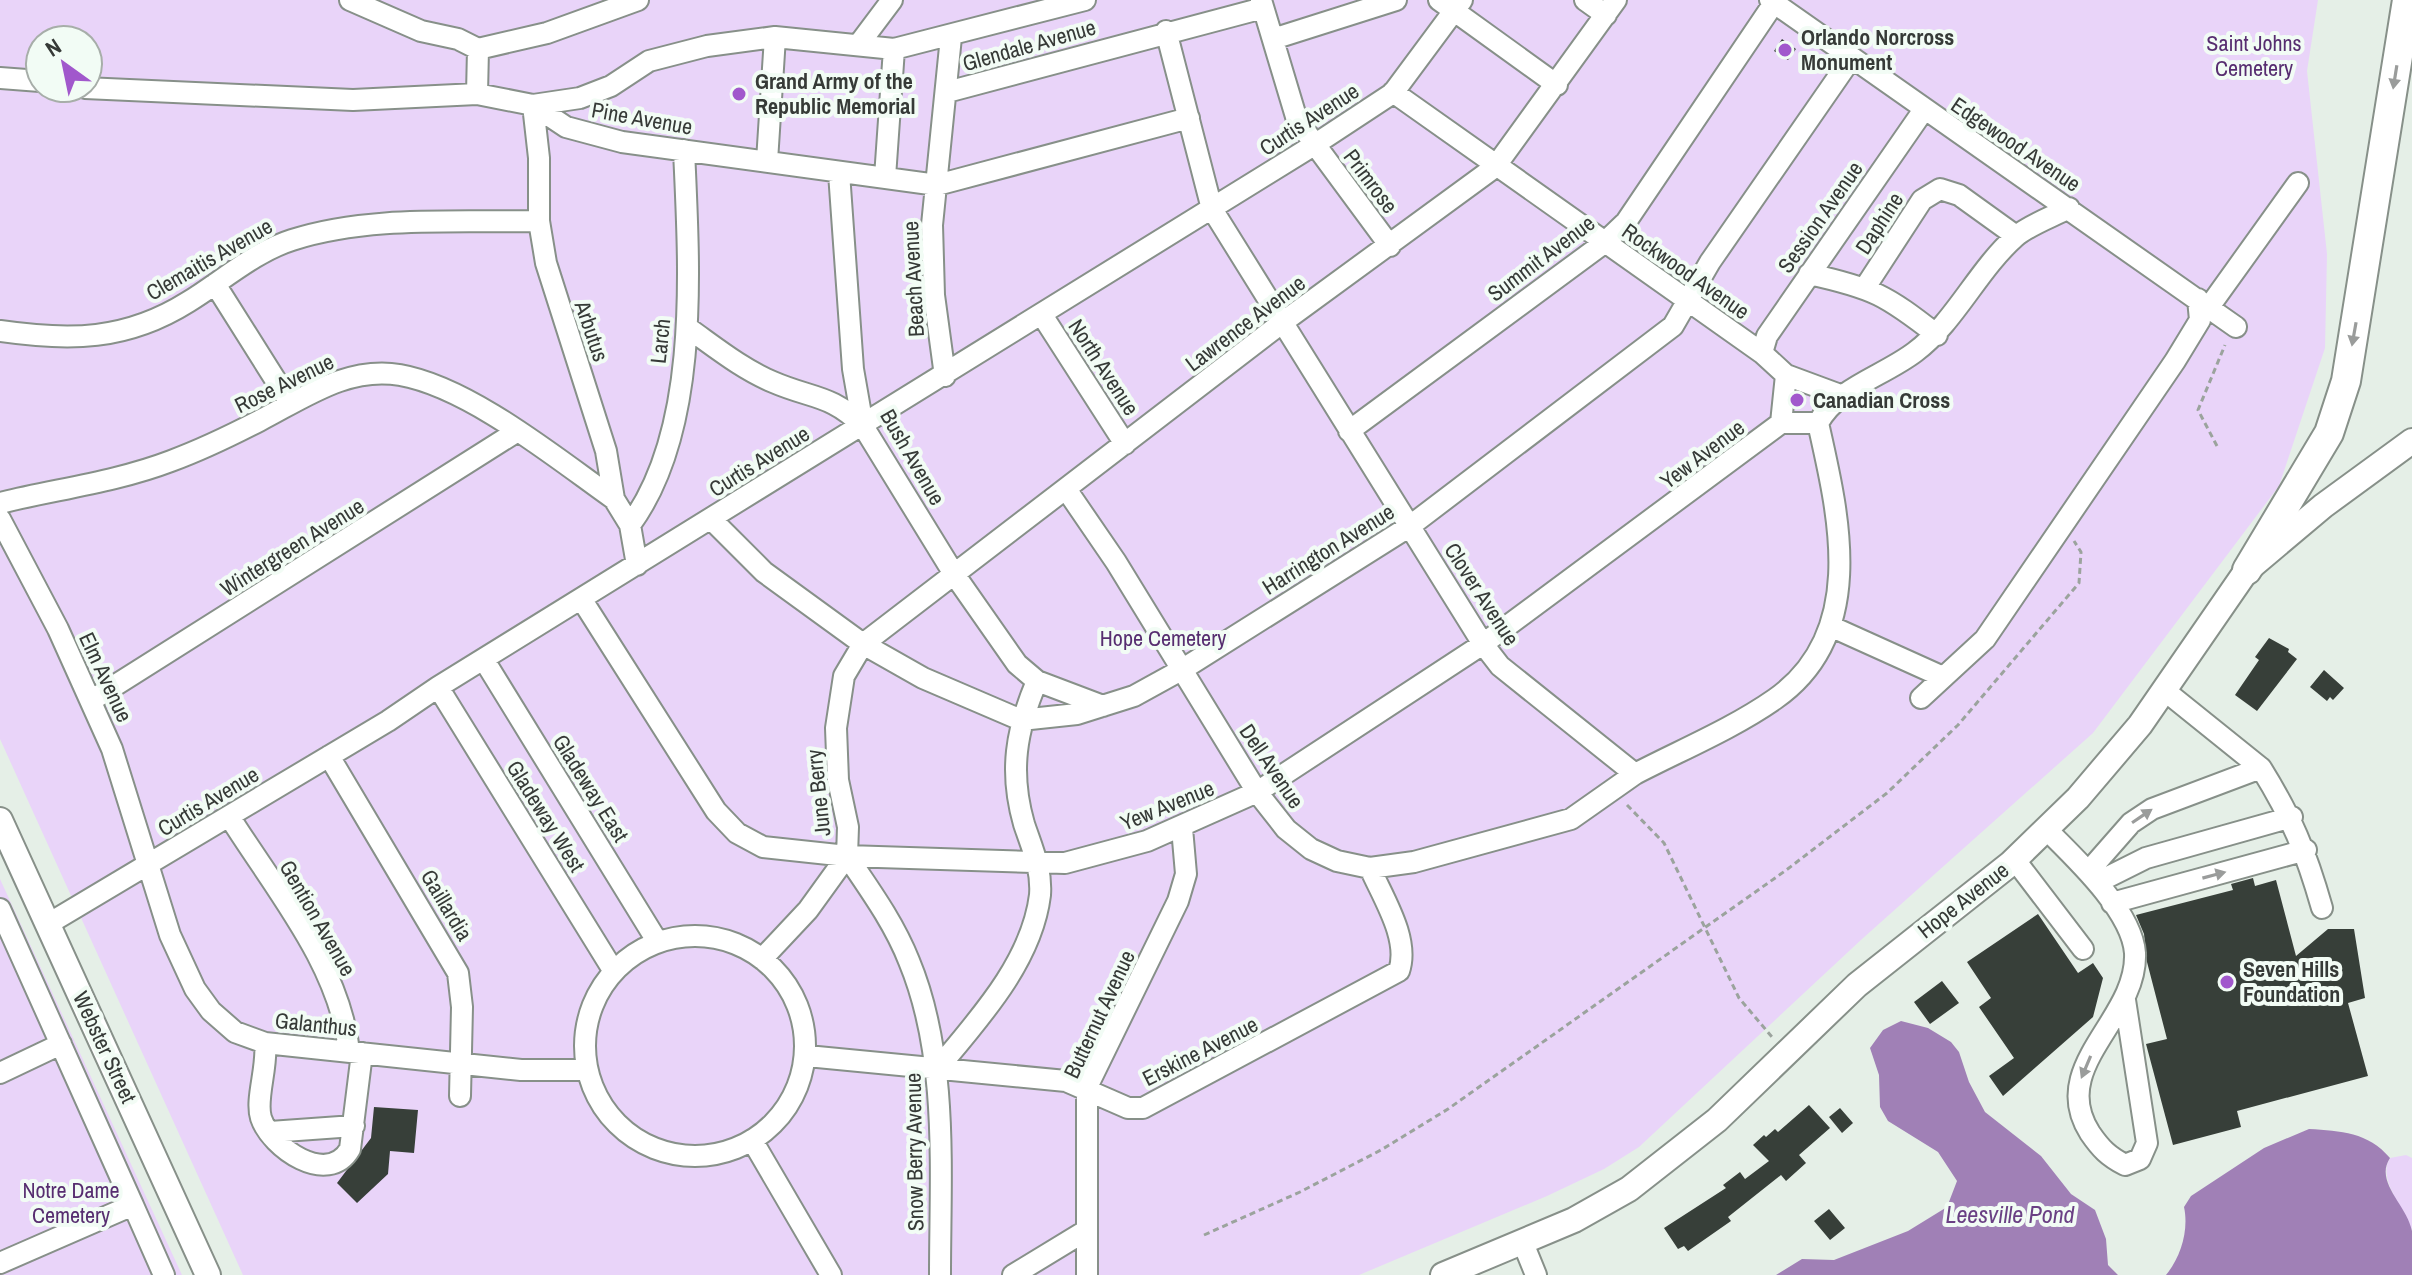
<svg xmlns="http://www.w3.org/2000/svg" width="2412" height="1275" font-family="'Archivo Narrow',sans-serif">
<rect width="100%" height="100%" fill="#e5efe7"/>
<path fill="#e9d4f9" fill-rule="evenodd" d="M0,0H2318L2307,71L2327,254L2325,348L2279,486L2093,733L1862,939L1639,1147L1604,1169L1547,1196L1359,1275H243L0,739ZM40,40H88V88H40Z
M0,879L182,1275H0Z
M2406,1155L2412,1158V1230C2403,1208 2377,1178 2390,1158Z"/>
<path fill="#a080b6" d="M1901,1021L1928,1028L1951,1042L1959,1052L1969,1082L1985,1112L2041,1156L2071,1194L2095,1210L2106,1239L2108,1265L2118,1275H1776L1802,1259L1834,1260L1908,1231L1947,1207L1957,1181L1938,1152L1888,1121L1880,1107L1879,1075L1870,1048L1883,1030Z
M2309,1129C2341,1131 2368,1132 2390,1158C2374,1182 2407,1205 2412,1231C2412,1244 2412,1261 2412,1275H2166C2181,1257 2189,1230 2184,1207L2191,1196L2264,1148Z"/>
<path fill="#373f39" d="M1782,39L1796,49L1788,60L1774,51Z
M2269,638L2289,649L2288,652L2297,659L2257,711L2235,695L2259,660L2255,657Z
M2324,670L2344,688L2333,700L2330,697L2327,701L2310,687Z
M2253,878L2255,886L2276,880L2296,956L2328,929H2354L2365,998L2348,1003L2368,1076L2237,1111L2241,1127L2173,1145L2146,1044L2167,1039L2147,962L2144,934L2136,915L2233,890L2231,884Z
M2038,914L2078,973L2093,963L2103,978L2093,1017L2003,1096L1989,1076L2014,1058L1979,1007L1991,998L1967,962Z
M1942,981L1959,1003L1930,1024L1914,1002Z
M1809,1105L1830,1128L1799,1155L1806,1163L1786,1181L1781,1175L1728,1217L1731,1221L1688,1251L1684,1246L1678,1249L1664,1228L1726,1188L1723,1185L1740,1172L1745,1179L1769,1161L1753,1145L1764,1135L1766,1137L1775,1129L1778,1132Z
M374,1107L418,1110L414,1153L390,1151L388,1174L357,1203L337,1183L371,1138Z
M1840,1108L1853,1123L1842,1133L1829,1117Z
M1829,1209L1845,1228L1830,1240L1814,1221Z"/>
<g fill="none" stroke-linecap="round" stroke-linejoin="round">
<g stroke="#879089" stroke-width="24">
<path id="minor" d="M350,0L421,31L458,39L478,49L547,33L638,0
M1261,0L1297,120L1390,246
M1439,0L1557,85
M1585,0L1606,15
M1770,0L2236,327
M1166,31L1212,209L1483,644L1500,666L1635,774C1681,750 1732,729 1775,699C1868,634 1839,516 1818,423
M1273,39L1396,0
M859,44L892,0
M0,78L40,81
M85,88L353,100L477,94L533,105L566,127L622,142L937,185L1189,118
M947,92L1263,8
M1393,92L1762,353L1786,375L1840,395
M477,94L478,49
M767,161L775,37
M839,173L853,369L863,426L954,574L1017,664L1037,681L1103,706
M885,177L894,49
M1809,274C1873,288 1886,295 1937,335
M215,284L290,403
M1866,286L1922,200L1940,189L1959,195L2016,236
M2209,307L2298,183
M1042,315L1125,444
M688,328C715,347 742,369 773,382C812,399 831,394 863,426
M0,331C69,341 126,341 188,302C221,282 254,252 292,240C370,215 458,223 539,221
M1762,353L1767,336L1923,111
M945,376L934,295L932,225L951,37
M1781,423H1818C1838,387 1882,377 1915,352C1955,322 1977,271 2015,237C2029,225 2052,217 2069,208
M1349,431L1604,243L1626,222L1774,3
M1066,489L1116,562L1257,792L1286,829L1311,849L1337,861L1370,868L1414,862L1571,819L1635,774
M0,503C57,489 116,482 171,461C201,450 230,436 259,421C304,398 347,366 400,375C469,387 556,458 614,499
M0,519L58,629L112,749L170,935L195,989L211,1011L235,1032L265,1043L521,1070H587
M711,519L764,572L863,644L923,678L1021,720L1077,714L1134,696L1183,669L1410,526L1673,326L1710,262L1850,60
M630,525C701,429 689,265 684,150
M637,565L630,525L614,499L606,451L546,263L539,221V158L533,105L580,98L611,86L649,61L707,46L775,37L894,49L1085,0
M582,600L716,811L737,833L763,847L847,856L1065,863L1147,841L1257,792L1483,644L1781,423L1786,375
M1830,626L1943,677
M484,660L657,941
M438,687L613,970
M1921,698L1985,639L2175,361L2200,320L2198,299
M92,700L516,432
M329,756L458,973L462,1007L460,1096
M2261,768C2292,818 2306,852 2322,908
M229,816C274,888 340,965 349,1051
M2047,830C2075,858 2132,911 2135,953C2138,1020 2047,1066 2090,1133C2101,1149 2108,1156 2125,1165L2140,1159L2147,1143L2125,1000
M847,856C870,890 894,923 909,961C949,1057 940,1173 940,1275
M2015,860L2083,949
M2088,872L2131,823L2152,809L2261,768L2164,690
M2098,882L2146,858L2292,817
M2112,903L2306,850
M0,909L133,1205
M48,924L388,721L438,687L1314,145L1393,93L1462,0
M585 1046a110 110 0 1 1 220 0a110 110 0 1 1-220 0Z
M762,959L808,910L847,856L848,827L838,780L836,728L844,676L863,644L1283,322L1495,167L1616,0
M265,1043C268,1067 255,1099 261,1118C271,1148 328,1187 350,1149L362,1053
M807,1056L1066,1081L1128,1108H1143L1399,971C1410,939 1383,898 1370,868
M938,1068C979,1019 1032,961 1040,895C1042,869 1032,848 1024,824C1009,772 1016,730 1037,681
M0,1073L61,1044
M270,1132L354,1126
M752,1140L831,1275
M1523,1243L1536,1275
M0,1263L133,1205L164,1275
M1013,1275L1087,1230
M1087,1275V1087L1178,901L1186,874L1182,828"/>
</g>
<g stroke="#879089" stroke-width="28">
<path id="major" d="M0,820L208,1275
M1443,1275L1574,1220L1629,1189L1717,1120L1857,985L2010,864L2078,798L2140,725L2247,570L2323,506L2412,441"/>
</g>
<g stroke="#879089" stroke-width="32">
<path id="highway" d="M2247,570L2329,433L2346,381L2407,0"/>
</g>
<path stroke="#9ba39d" stroke-width="3" stroke-dasharray="6 4" stroke-linecap="butt" d="M2217,446L2198,410L2225,345
M1627,805L1664,843L1739,998L1772,1037
M1204,1235L1300,1192L1381,1150L1448,1109L1785,871L1887,793L1958,725L2079,583L2081,552L2074,541"/>
<use href="#minor" stroke="#fff" stroke-width="20"/>
<use href="#major" stroke="#fff" stroke-width="24"/>
<use href="#highway" stroke="#fff" stroke-width="28"/>
</g>
<defs><path id="oneway-solid" d="M-6-.8H1V-3.2L6.5 0L1 3.2V.8H-6Z" transform="scale(2)"/></defs>
<g fill="#9a9c9b">
<use href="#oneway-solid" transform="translate(2395 77) rotate(99)"/>
<use href="#oneway-solid" transform="translate(2354 334) rotate(100)"/>
<use href="#oneway-solid" transform="translate(2142 816) rotate(-34)"/>
<use href="#oneway-solid" transform="translate(2214 875) rotate(-15)"/>
<use href="#oneway-solid" transform="translate(2086 1067) rotate(113)"/>
</g>
<g fill="#a158cc" stroke="#f2fcf5" stroke-width="3">
<circle cx="1785" cy="50" r="8"/>
<circle cx="739" cy="94" r="8"/>
<circle cx="1797" cy="400" r="8"/>
<circle cx="2227" cy="982" r="8"/>
</g>
<g text-anchor="middle" dominant-baseline="central" stroke-width="8" stroke-linejoin="round" paint-order="stroke">
<g font-size="22" font-weight="bold" fill="#363a37" stroke="#f2fcf5" text-anchor="start">
<text x="1801" y="37">Orlando Norcross<tspan x="1801" dy="25">Monument</tspan></text>
<text x="755" y="81">Grand Army of the<tspan x="755" dy="25">Republic Memorial</tspan></text>
<text x="1813" y="400">Canadian Cross</text>
<text x="2243" y="969">Seven Hills<tspan x="2243" dy="25">Foundation</tspan></text>
</g>
<g font-size="22" fill="#572d70" stroke="#f2fcf5">
<text x="2254" y="43">Saint Johns<tspan x="2254" dy="25">Cemetery</tspan></text>
<text x="1163" y="638">Hope Cemetery</text>
<text x="71" y="1190">Notre Dame<tspan x="71" dy="25">Cemetery</tspan></text>
</g>
<g font-size="22" fill="#363a37" stroke="#f2fcf5">
<text transform="translate(1029 45) rotate(-16)">Glendale Avenue</text>
<text transform="translate(642 118) rotate(10)">Pine Avenue</text>
<text transform="translate(1309 119) rotate(-33)">Curtis Avenue</text>
<text transform="translate(2016 144) rotate(34)">Edgewood Avenue</text>
<text transform="translate(1371 181) rotate(53)">Primrose</text>
<text transform="translate(1820 217) rotate(-55)">Session Avenue</text>
<text transform="translate(1879 223) rotate(-57)">Daphine</text>
<text transform="translate(1541 258) rotate(-37)">Summit Avenue</text>
<text transform="translate(209 259) rotate(-30)">Clemaitis Avenue</text>
<text transform="translate(1686 271) rotate(35)">Rockwood Avenue</text>
<text transform="translate(913 279) rotate(-93)">Beach Avenue</text>
<text transform="translate(1245 323) rotate(-37)">Lawrence Avenue</text>
<text transform="translate(592 331) rotate(71)">Arbutus</text>
<text transform="translate(660 341) rotate(-84)">Larch</text>
<text transform="translate(1104 367) rotate(57)">North Avenue</text>
<text transform="translate(284 383) rotate(-26)">Rose Avenue</text>
<text transform="translate(1702 454) rotate(-37)">Yew Avenue</text>
<text transform="translate(913 457) rotate(60)">Bush Avenue</text>
<text transform="translate(759 461) rotate(-32)">Curtis Avenue</text>
<text transform="translate(292 547) rotate(-32)">Wintergreen Avenue</text>
<text transform="translate(1328 549) rotate(-32)">Harrington Avenue</text>
<text transform="translate(1482 594) rotate(57)">Clover Avenue</text>
<text transform="translate(106 677) rotate(65)">Elm Avenue</text>
<text transform="translate(1272 766) rotate(56)">Dell Avenue</text>
<text transform="translate(591 788) rotate(58)">Gladeway East</text>
<text transform="translate(818 793) rotate(-96)">June Berry</text>
<text transform="translate(208 801) rotate(-31)">Curtis Avenue</text>
<text transform="translate(1167 805) rotate(-22)">Yew Avenue</text>
<text transform="translate(546 816) rotate(58)">Gladeway West</text>
<text transform="translate(1963 900) rotate(-38)">Hope Avenue</text>
<text transform="translate(447 905) rotate(59)">Gaillardia</text>
<text transform="translate(318 918) rotate(60)">Gention Avenue</text>
<text transform="translate(1099 1014) rotate(-65)">Butternut Avenue</text>
<text transform="translate(316 1024) rotate(6)">Galanthus</text>
<text transform="translate(105 1047) rotate(65)">Webster Street</text>
<text transform="translate(1200 1051) rotate(-27)">Erskine Avenue</text>
<text transform="translate(914 1152) rotate(-91)">Snow Berry Avenue</text>
</g>
<g font-size="24" font-style="italic" fill="#6a4084" stroke="#f2fcf5">
<text x="2010" y="1214">Leesville Pond</text>
</g>
</g>
<g transform="translate(64 64) rotate(327)"><circle r="38" fill="#f2fcf5" stroke="#a7aea9" stroke-width="2"/>
<path d="M0-6L14 30L0 20L-14 30Z" fill="#a158cc"/>
<text y="-12" font-size="22" font-weight="bold" text-anchor="middle" fill="#363a37">N</text>
</g>
</svg>
